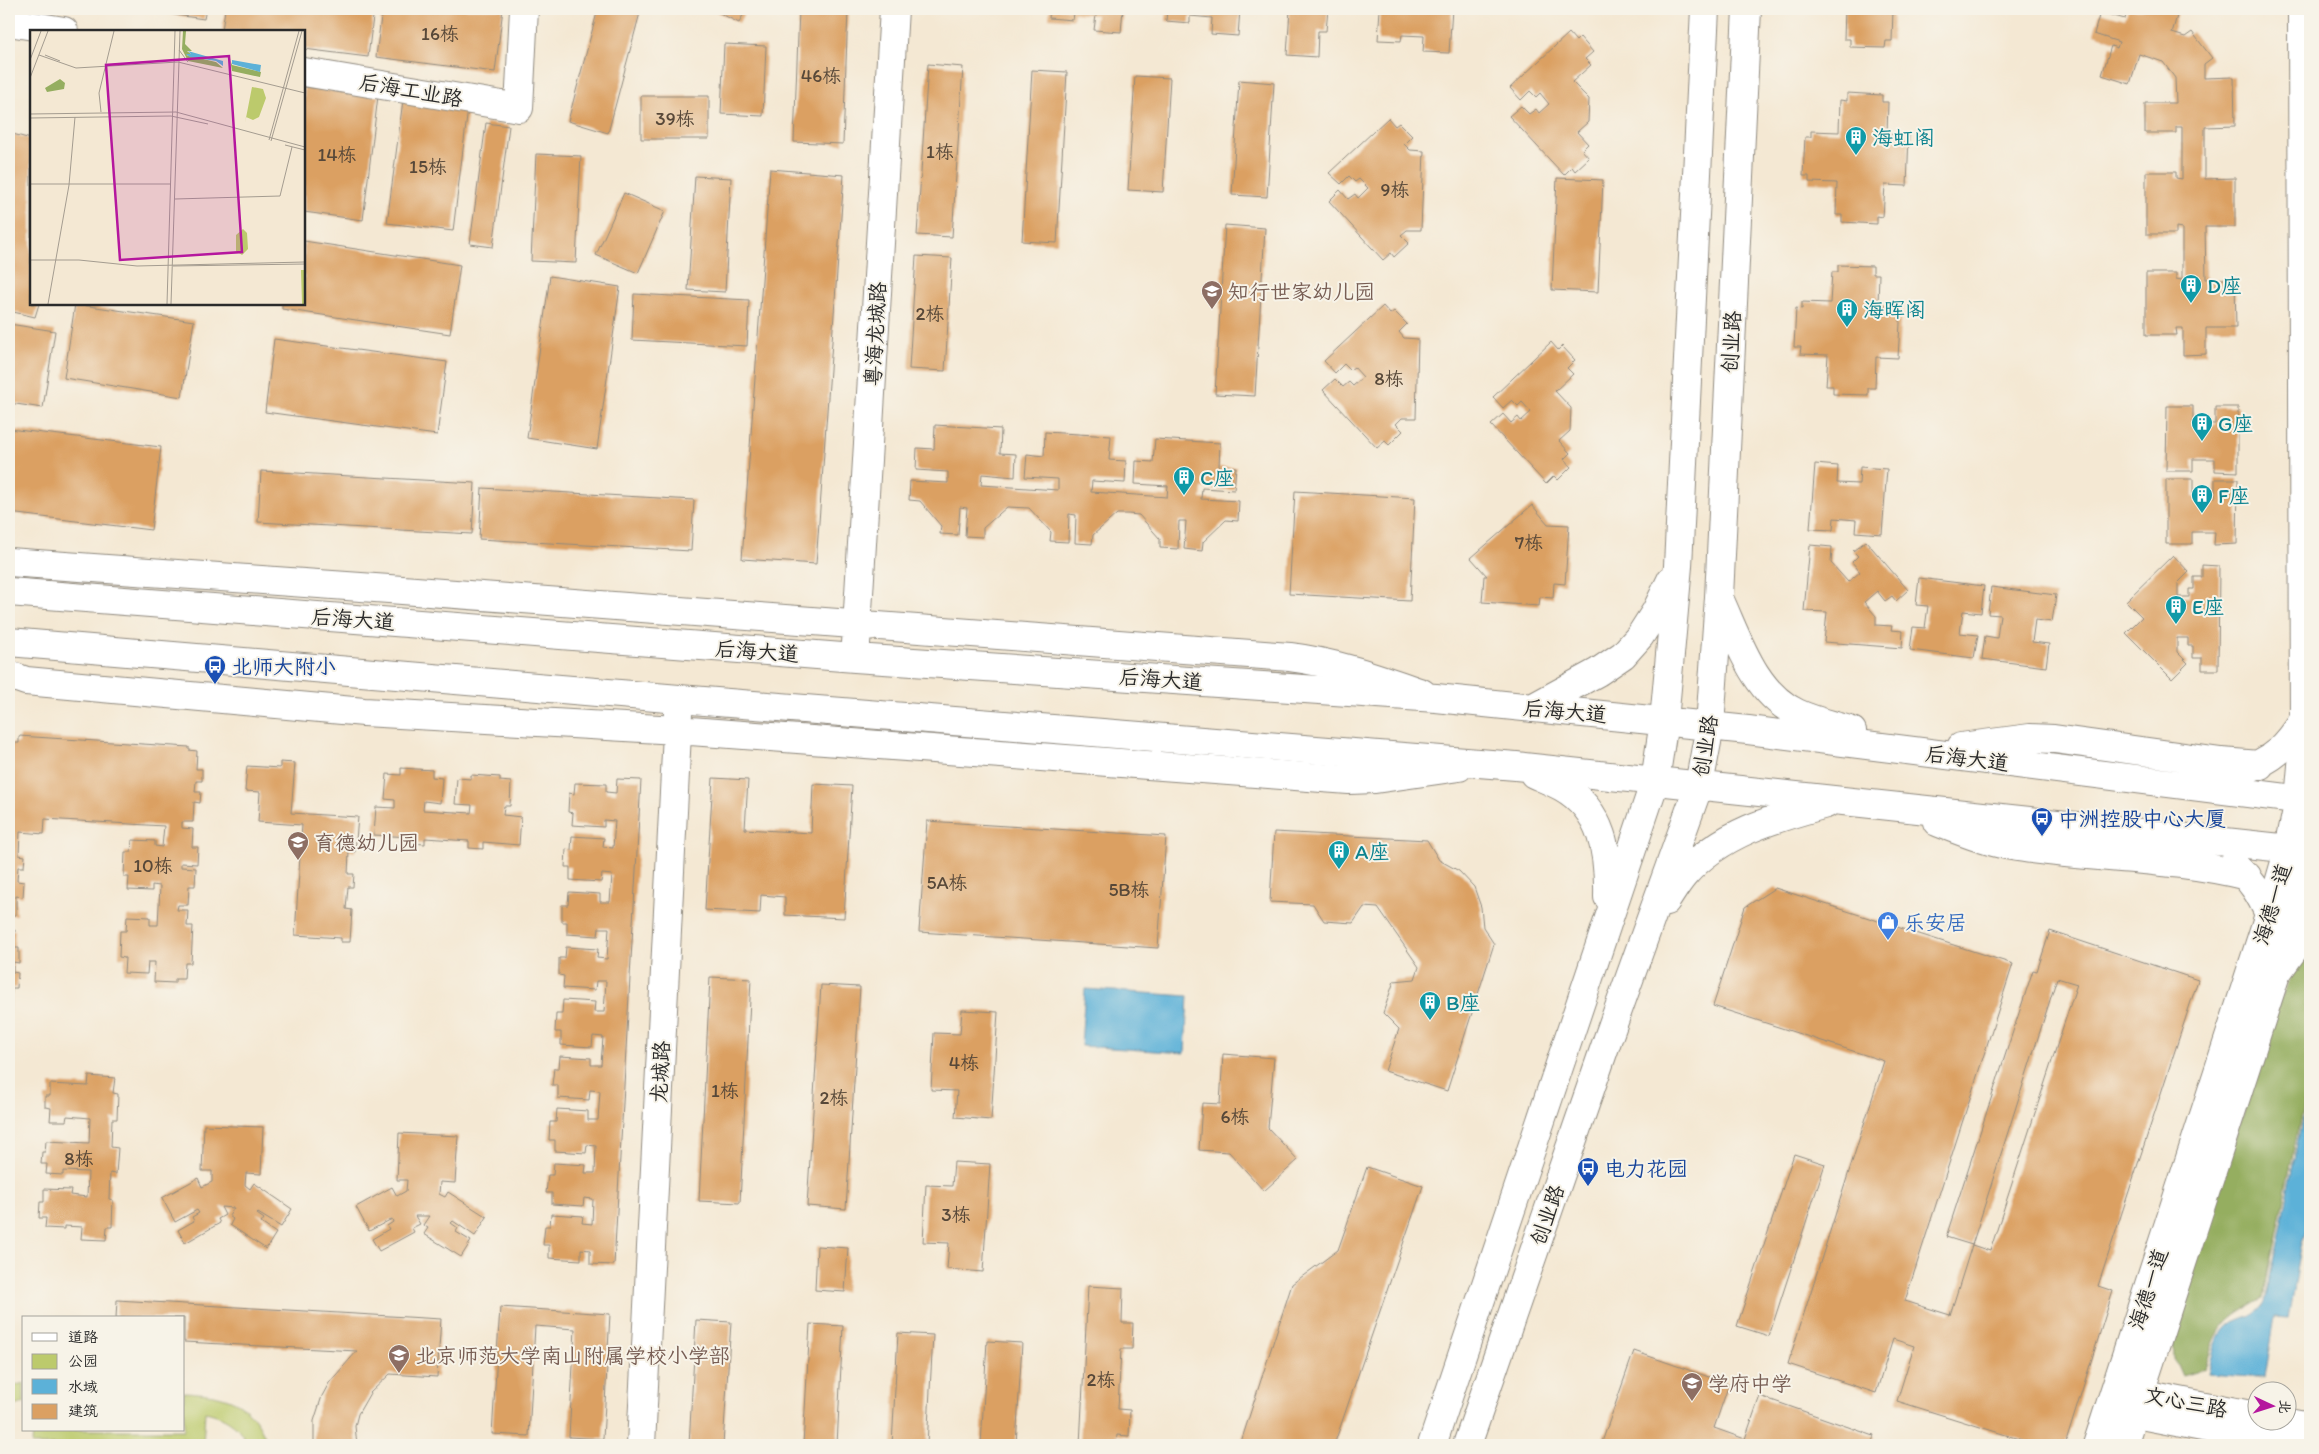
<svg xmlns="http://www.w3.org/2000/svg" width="2319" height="1454" font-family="Itim,'LXGW WenKai TC',sans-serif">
<rect width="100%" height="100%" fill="#f7f3e8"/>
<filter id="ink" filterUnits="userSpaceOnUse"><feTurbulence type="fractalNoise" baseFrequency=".02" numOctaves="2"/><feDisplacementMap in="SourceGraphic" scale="10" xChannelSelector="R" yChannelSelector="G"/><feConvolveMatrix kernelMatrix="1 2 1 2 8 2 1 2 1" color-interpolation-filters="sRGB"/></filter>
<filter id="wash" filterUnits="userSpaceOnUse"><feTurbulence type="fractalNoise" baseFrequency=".0096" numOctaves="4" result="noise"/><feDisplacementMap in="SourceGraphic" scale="20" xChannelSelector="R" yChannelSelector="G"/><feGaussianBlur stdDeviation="1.12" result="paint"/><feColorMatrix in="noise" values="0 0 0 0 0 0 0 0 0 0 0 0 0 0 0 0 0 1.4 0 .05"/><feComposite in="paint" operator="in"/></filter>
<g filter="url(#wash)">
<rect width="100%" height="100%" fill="#f4e8d3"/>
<path fill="#bcca6c" stroke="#747a4c" d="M24,1383V1403L9,1408V1387Z
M184,1392C227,1394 253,1401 268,1445H247C241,1426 225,1416 205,1412L203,1445H32L33,1430H184Z"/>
<path fill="#95ae60" stroke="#606c46" d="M2310,943V1073L2263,1298C2223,1321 2218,1324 2205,1369L2182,1376L2174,1358L2173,1329L2273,1022L2294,963Z"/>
<path fill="#5cb1d8" stroke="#446e82" d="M1085,989L1188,996L1185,1053L1081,1046Z
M2310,1081V1217L2301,1248L2289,1319L2275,1318L2265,1378L2208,1374C2212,1356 2216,1332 2233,1322C2246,1315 2257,1316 2265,1302Z"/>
<g id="blocks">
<path fill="#dba062" d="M133,9H206L204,19Z
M225,9H374L368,57L304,49V31H222Z
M382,9H503L495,72L376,57Z
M598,9H641L608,133L568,121Z
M712,9H746L739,23Z
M799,9H848L843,144L794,142Z
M1050,9H1123L1121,32L1094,30L1096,15L1074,13L1073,20L1049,18Z
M1167,9H1240L1238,36L1211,34L1212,18L1190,16V23L1166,21Z
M1290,9H1328L1326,31H1318L1317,57L1287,55Z
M1380,9H1452L1449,53L1423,52L1424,36L1402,35L1401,41L1378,40Z
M1845,9H1893L1892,41H1886L1885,48L1850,47V39H1844Z
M2128,9H2179L2172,33L2185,37L2192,32L2212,58L2204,64V78L2234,77L2235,126L2205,127V179L2235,178V227H2205L2206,279H2235L2236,328H2206V354L2183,355V328H2176L2177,335H2146V273H2176V279L2182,280V228L2176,227V234H2146V172H2176V178L2182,179V127H2176V133H2145V103H2176L2175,78L2163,62L2139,54L2130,84L2102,75L2111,46L2117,48L2119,42L2094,34L2100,12L2125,19Z
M1569,33L1576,41L1580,37L1593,52L1585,59L1591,65L1572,82L1589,99L1588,122L1577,132L1588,144L1582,150L1589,158L1575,171L1572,167L1564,175L1509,116L1521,106L1529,114L1536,109L1539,113L1549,104L1540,93L1536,97L1530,91L1521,100L1510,88Z
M724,44L766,46L763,116L721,114Z
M928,64L963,67L952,237L917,235Z
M1032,70L1067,72L1057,243L1022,241Z
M1135,76L1170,78L1163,192L1128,190Z
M1239,80L1274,83L1267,197L1232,195Z
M304,87L378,96L363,220L304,212Z
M1847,93L1882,95V102H1888L1887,134L1909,135L1907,186L1885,185L1883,217L1877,216V224L1842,222V215H1836L1837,183L1809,182V176H1803L1805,137H1811V131L1839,132L1840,100L1847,101Z
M641,96H709V139H641Z
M403,100L468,108L453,231L387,223Z
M1388,118L1395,126L1399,123L1412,136L1404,144L1410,150L1424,151L1421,230H1407L1401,235L1409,243L1394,257L1391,253L1383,260L1329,201L1340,190L1348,199L1355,194L1358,198L1368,188L1359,179L1355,182L1349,176L1341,184L1329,173Z
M486,123L509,126L493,247L470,244Z
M9,133L31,139V304H39L35,317L9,311Z
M536,154L581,156L576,263L531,261Z
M770,169L844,175L816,564L742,559Z
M695,176L731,178L725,292L688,290Z
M1557,178L1603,180L1598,292L1552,290Z
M624,193L665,211L638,273L596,255Z
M1225,225L1265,228L1255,396L1215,394Z
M304,241L460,265L450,334L282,309V304H304Z
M916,256L952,258L945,371L909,369Z
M1838,265L1873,266V274H1879L1878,305L1901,306L1898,358L1876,357L1875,388H1868V395L1833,394V386H1826L1828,355L1800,354L1801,347H1794L1796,308L1802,309V302L1830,303L1832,272H1838Z
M550,276L620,287L597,449L527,438Z
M634,294L749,300L747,346L632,340Z
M75,304L194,321L182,397L64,378Z
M1383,306L1390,314L1394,311L1407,324L1399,332L1404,338L1418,339L1416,418H1402L1396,424L1403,431L1389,445L1385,441L1377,448L1323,390L1335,379L1343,387L1349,382L1353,386L1363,377L1354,367L1350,370L1344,364L1335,373L1324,361Z
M9,324L55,331L43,408L9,403Z
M274,339L447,362L437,435L265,412Z
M1551,342L1558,350L1562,346L1575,360L1567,368L1573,374L1555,391L1571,408L1570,431L1559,441L1570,453L1564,459L1571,467L1558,480L1554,476L1546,484L1491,425L1503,414L1511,423L1518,417L1521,421L1531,412L1522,402L1518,406L1512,400L1503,408L1493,397Z
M2167,406H2193V424H2215V407H2238V472L2215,471V459H2193V471H2166Z
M935,425L1001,429L1000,453L1016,454L1015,477L982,474L981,485L1058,490V479L1025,477L1027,454L1044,456L1045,432L1111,436L1109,460L1126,461L1125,483L1092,481L1091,492L1167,497L1168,486L1135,484L1136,461L1153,462L1155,439L1220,443L1219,467H1236L1234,490L1202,488L1201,499L1239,501L1238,521L1226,520L1203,542L1202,551L1184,549L1186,521H1179L1178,549L1160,548V539L1139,515L1128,514H1117L1093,535L1092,544L1075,543L1076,515L1069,514L1068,542L1050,541L1051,532L1029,508L1007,507L983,528V537L965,536L967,508L960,507L958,535L940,534L941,526L920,501L909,500L910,481L948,483V472L916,470L917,448L934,449Z
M9,429L161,447L151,530L9,513Z
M1815,464L1838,466L1837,483L1859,484L1860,467L1887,469L1882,534L1855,532L1856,520L1834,518L1833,530L1810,529Z
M261,471L475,483L472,534L258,522Z
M2166,479H2193V496L2215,497V479H2238L2237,544L2214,545L2215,532H2192V544H2166Z
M482,488L694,500L691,551L479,539Z
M1295,491L1415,498L1410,601L1289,594Z
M1532,505L1548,524L1569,525L1565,584L1554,583L1553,598L1540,597L1539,606L1482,602L1484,576H1487L1471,558Z
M1866,541L1908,590L1896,601L1892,596L1885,601L1877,591L1864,602L1876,616V625L1892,626L1891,630L1903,631L1902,648L1824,642L1827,612L1804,611L1810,545L1832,547L1831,563L1848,582L1860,572L1852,562L1858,556L1853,551Z
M2173,555L2189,572L2178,583V597H2189V589H2194V577H2202V565L2219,566L2218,670H2202V658H2193V646H2188V638H2177V652L2188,663L2172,679L2126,633L2142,617L2126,601Z
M1919,578L1984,586L1981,613L1963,611L1960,633L1978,635L1974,658L1910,650L1913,627L1925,628L1928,606L1916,605Z
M1991,587L2056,595L2052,622L2035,620L2032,642L2049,644L2046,667L1982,659L1985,636L1997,638L2000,615L1988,614Z
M19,736L189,747V750L197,751L196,769H202V781H196L195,792H201L200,803L194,802L193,822H182V828L193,829L192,847H198L197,864L181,863V867L196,868L195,886H189L188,905H178L177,910H188L187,926H193L191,963H185L184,979H175V983L154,982L155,962H148L147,974L124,973L125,958L119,957L120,931H126L127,916L150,917V925H158L160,886L152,885V891L128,890L129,877H124L125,852H131L132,840L155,841V846L162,847L164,826L45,819L44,834L20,832L19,855L25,856L24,867H18L17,881L24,882L23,897L16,896V915H9V743H19Z
M280,762L295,763L291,813L358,817L355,852L349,851L348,874H354L353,887H348L346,909L352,910L350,942H341V938L295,935L302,825L258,822L260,792L245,791L247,766L280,768Z
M401,768L432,770V777L442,778L440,803L424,801L423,810L471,813L472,805L455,804L457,778L471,779V775L500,777V781L511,782L510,806H504L503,815L521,817L519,845L483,842V849L469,848V841L425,838V844L411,843V837L374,835L376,807L395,808V800L385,799L387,774L401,775Z
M713,778L748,780L745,829L811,833L813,784L852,786L844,918L785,915V897L761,895L760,913L705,910Z
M617,779L641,780L614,1265L590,1264V1250L581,1249V1260L549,1258V1245H543L545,1226H550L551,1214L583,1216L582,1223L592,1224L593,1199L584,1198L583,1206L552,1204V1193H546L548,1175H553L554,1163L586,1165L585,1173H595L596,1146L587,1145L586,1153L555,1151V1140H549L550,1122H556L557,1109L588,1111V1120H598L600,1091L590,1090L589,1100L558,1098V1085H552L554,1068H559L560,1056L591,1058V1065H601L603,1037L593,1036L592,1047L561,1045V1032H555L556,1014H562L563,1000L595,1002L594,1012H604L606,981H596L595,990L563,988L564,976L559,975V958H565L566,947L598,949L597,958L607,959L609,928H599L598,936L567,934V922H562V905H568L569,892L600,894V902H610L612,875L602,874L601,882L570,880V867H565L566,849L571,850L572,836L604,838L603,847L613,848L615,821L604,820V827L572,825L573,813L568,812L569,793L574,794L575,783L606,784V792L616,793Z
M927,821L1166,836L1158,948L919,932Z
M1274,832L1427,840L1439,860L1459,871L1474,887L1481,907L1483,927L1494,944L1447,1091L1385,1071L1399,1029L1383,1013L1394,981L1415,979L1419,967L1378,908L1364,907L1353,923L1324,921L1313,904L1270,902Z
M1775,888L2013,964L1905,1301L1950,1315L1972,1245L1990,1251L2077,984L2057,978L1972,1245L1946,1237L2033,970L2037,971L2050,931L2198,980L2098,1286L2113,1291L2065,1445H2038L1897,1401L1914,1346L1893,1339L1876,1393L1788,1364L1884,1061L1713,1006L1745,907Z
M9,930H15L14,948H19V963L13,962V972L18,973L17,988H12L10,1016Z
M710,977L751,979L740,1203L699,1201Z
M821,985L860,987L846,1209L807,1206Z
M962,1010L998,1012L991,1120L955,1117L957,1091L931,1090L934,1033L960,1034Z
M1223,1054L1274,1058L1268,1128L1298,1160L1264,1191L1229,1152L1199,1150L1202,1103L1220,1104Z
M89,1076L115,1078L113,1093L118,1094L117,1119H112L111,1147L118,1148L116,1174L110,1173L109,1199L113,1200L112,1227H107L106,1240L81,1239L82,1227L64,1226V1229L45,1228L46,1218H39L40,1202H44V1189L71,1190L70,1195L87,1197L88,1172L63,1171V1175L46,1174L47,1164H41L42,1152H45L46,1141L89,1143L90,1118L67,1116L66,1121H50L51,1108L45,1107V1096H50V1084L88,1086Z
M204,1125L263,1127L261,1174L246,1173L245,1185L250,1189L254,1183L292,1209L281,1227L258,1213L257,1214L264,1219L261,1223L276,1233L266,1249L230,1225L233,1219L229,1216L234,1208L221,1207L225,1215L218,1219L220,1223L185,1243L178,1230L194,1221L192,1217L199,1213L197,1210L175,1222L162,1198L198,1178L202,1187L212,1182V1171H202Z
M399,1133L458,1136L455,1183L440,1182L439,1194L445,1197L448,1192L487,1217L475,1236L453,1221L451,1223L458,1228L456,1232L471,1241L461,1257L424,1234L428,1228L423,1225L429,1216H415L420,1224L412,1228L414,1232L379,1251L372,1239L389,1229L387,1226L393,1222L392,1219L369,1231L356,1207L392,1187L397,1196L406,1191L407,1180H397Z
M1794,1154L1825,1164L1769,1336L1737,1326Z
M954,1162L990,1164L983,1272L947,1269L949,1243L923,1242L926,1185L952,1186Z
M1367,1167L1423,1186L1334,1445H1240L1292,1284L1338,1250Z
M817,1246L848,1248L845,1292L815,1290Z
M1088,1286L1123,1288L1122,1323H1133L1132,1349H1121L1118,1409L1130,1410L1129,1436L1117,1435L1116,1445H1080Z
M117,1300L441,1319L437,1377L390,1374L370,1393L358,1414L355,1426L357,1445H314V1421L322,1396L329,1383L357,1351L184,1342V1318H116Z
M500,1307L610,1314L603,1439L569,1437L575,1329L535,1326L529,1436L492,1434Z
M696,1320L731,1322L723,1445H689Z
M810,1324L843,1326L837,1445H803Z
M898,1333L933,1335L927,1445H892Z
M987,1341L1022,1343L1016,1445H981Z
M1634,1351L1729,1384L1714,1428L1745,1439L1760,1396L1874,1436L1871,1445H1601Z"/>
</g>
</g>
<g filter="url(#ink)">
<use href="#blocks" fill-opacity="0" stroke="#908a7f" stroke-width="1"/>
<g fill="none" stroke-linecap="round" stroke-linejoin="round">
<g stroke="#908a7f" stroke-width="30">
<path id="minor" d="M9,22L64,31
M304,72L519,108L524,9
M9,562L389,589L1290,657C1337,663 1378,678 1422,693
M856,644L894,9
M9,675L26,681L364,712L677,730L1349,780L1375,779L1459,767
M2123,1390L2256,1416
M2115,1410L2295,1445
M2283,1422L2310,1427
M641,1445L678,713
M2097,1445L2277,890L2289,848L2299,800L2304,743L2302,9
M2123,1445L2276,974L2310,862"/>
</g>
<g stroke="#908a7f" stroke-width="30">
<path id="major" d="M9,592L855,658L1436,698L1748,730L2310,801
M1719,598C1738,639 1754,693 1797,713C1814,721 1834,725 1852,731
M9,642L679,699L1516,766L2310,851
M1532,708L1598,672L1623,655L1640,636L1656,611L1671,580
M1961,747L2030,738L2054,739L2221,762L2260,765
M2242,771C2273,760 2287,747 2304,719
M1534,774C1543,778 1553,782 1562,787C1603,810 1609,854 1608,897
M1937,822C1963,832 1989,843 2017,847C2093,859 2172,857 2247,876
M2233,865C2251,879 2260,894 2269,914
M1666,901C1672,892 1677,883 1684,875C1720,833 1775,818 1826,804
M2276,974L2294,949L2310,931
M1432,1445L1655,781L1664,721L1678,566L1705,9
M1467,1445L1608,1038L1699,785L1710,726L1719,597L1747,9"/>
</g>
<use href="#minor" stroke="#fff" stroke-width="28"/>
<use href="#major" stroke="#fff" stroke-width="28"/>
</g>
</g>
<defs>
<g id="building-pin" transform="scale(1.125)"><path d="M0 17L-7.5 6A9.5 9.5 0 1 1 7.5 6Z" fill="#0f9aa8" stroke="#f7f3e8"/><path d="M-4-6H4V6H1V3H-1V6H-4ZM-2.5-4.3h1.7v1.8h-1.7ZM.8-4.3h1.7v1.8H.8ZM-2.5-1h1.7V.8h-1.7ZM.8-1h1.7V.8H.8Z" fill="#fff"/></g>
<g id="school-pin" transform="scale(1.125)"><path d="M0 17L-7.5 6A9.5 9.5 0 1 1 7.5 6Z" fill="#8d6e63" stroke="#f7f3e8"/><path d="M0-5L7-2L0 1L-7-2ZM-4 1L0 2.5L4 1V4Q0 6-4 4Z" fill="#fff"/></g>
<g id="bus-pin" transform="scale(1.125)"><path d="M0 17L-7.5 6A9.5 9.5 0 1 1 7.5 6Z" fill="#1a4fb4" stroke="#f7f3e8"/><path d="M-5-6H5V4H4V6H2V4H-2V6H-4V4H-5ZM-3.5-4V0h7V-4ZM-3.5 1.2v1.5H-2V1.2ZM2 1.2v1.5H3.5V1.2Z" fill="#fff"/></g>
<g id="shop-pin" transform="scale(1.125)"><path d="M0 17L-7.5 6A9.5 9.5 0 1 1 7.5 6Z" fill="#3f7fe0" stroke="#f7f3e8"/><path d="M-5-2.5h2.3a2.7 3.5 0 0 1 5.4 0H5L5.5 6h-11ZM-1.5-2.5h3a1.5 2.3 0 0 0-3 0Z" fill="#fff"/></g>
</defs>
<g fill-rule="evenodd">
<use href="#building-pin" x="1856" y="137"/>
<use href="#building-pin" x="2191" y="285"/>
<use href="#school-pin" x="1212" y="291"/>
<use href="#building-pin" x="1847" y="309"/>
<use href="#building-pin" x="2202" y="423"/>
<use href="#building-pin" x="1184" y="477"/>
<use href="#building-pin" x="2202" y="495"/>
<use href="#building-pin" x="2176" y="606"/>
<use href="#bus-pin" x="215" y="666"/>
<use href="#bus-pin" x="2042" y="818"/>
<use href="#school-pin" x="298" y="842"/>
<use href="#building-pin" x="1339" y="851"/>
<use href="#shop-pin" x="1888" y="922"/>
<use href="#building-pin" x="1430" y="1002"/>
<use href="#bus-pin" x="1588" y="1168"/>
<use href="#school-pin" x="399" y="1355"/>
<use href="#school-pin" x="1692" y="1383"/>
</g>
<g text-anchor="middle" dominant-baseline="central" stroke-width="4" stroke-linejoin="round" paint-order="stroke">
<g font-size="19" fill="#574839">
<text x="440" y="33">16栋</text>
<text x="821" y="75">46栋</text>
<text x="675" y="118">39栋</text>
<text x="940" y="151">1栋</text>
<text x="337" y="154">14栋</text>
<text x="428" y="166">15栋</text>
<text x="1395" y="189">9栋</text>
<text x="930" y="313">2栋</text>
<text x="1389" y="378">8栋</text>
<text x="1529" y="542">7栋</text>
<text x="153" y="865">10栋</text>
<text x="947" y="882">5A栋</text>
<text x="1129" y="889">5B栋</text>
<text x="964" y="1062">4栋</text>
<text x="725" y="1090">1栋</text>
<text x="834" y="1097">2栋</text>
<text x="1235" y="1116">6栋</text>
<text x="79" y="1158">8栋</text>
<text x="956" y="1214">3栋</text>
<text x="1101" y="1379">2栋</text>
</g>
<g font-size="21" fill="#2b2b2b" stroke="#f7f3e8">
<text transform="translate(411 90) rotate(10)">后海工业路</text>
<text transform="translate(875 334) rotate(-87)">粤海龙城路</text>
<text transform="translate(1731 342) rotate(-87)">创业路</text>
<text transform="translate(353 619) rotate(4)">后海大道</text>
<text transform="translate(757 651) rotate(4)">后海大道</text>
<text transform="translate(1161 679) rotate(4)">后海大道</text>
<text transform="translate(1565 711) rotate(5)">后海大道</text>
<text transform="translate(1705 746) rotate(-81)">创业路</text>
<text transform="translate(1967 758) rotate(7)">后海大道</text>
<text transform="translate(2272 904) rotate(-73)">海德一道</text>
<text transform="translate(660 1072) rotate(-87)">龙城路</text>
<text transform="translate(1547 1215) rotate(-71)">创业路</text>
<text transform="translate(2148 1289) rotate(-72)">海德一道</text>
<text transform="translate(2186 1402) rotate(11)">文心三路</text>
</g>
<g font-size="21" fill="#0d838f" stroke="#f7f3e8" text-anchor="start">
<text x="1872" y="137">海虹阁</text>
<text x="2207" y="285">D座</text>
<text x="1863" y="309">海晖阁</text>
<text x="2218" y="423">G座</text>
<text x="1200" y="477">C座</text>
<text x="2218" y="495">F座</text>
<text x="2192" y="606">E座</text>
<text x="1355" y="851">A座</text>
<text x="1446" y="1002">B座</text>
</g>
<g font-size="21" fill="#785e54" stroke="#f7f3e8" text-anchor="start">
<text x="1228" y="291">知行世家幼儿园</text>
<text x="314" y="842">育德幼儿园</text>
<text x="415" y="1355">北京师范大学南山附属学校小学部</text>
<text x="1708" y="1383">学府中学</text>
</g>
<g font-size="21" fill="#164399" stroke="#f7f3e8" text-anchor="start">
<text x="231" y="666">北师大附小</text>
<text x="2058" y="818">中洲控股中心大厦</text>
<text x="1604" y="1168">电力花园</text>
</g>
<g font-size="21" fill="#366cbe" stroke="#f7f3e8" text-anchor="start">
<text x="1904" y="922">乐安居</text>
</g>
</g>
<g transform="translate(30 30)">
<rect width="275" height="275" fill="#f4e8d3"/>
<path d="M222,57L233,59L236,68L229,87L223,90L216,87L215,93ZM213,199L217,203L218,219L212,225L206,221V205ZM271,240H275V274H272Z" fill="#bcca6c"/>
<path d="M153,1H156L155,14L162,21H157L161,24L156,25L186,32L193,38L158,31L152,19ZM200,29L202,35L231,42L230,47L202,41ZM30,49L35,53L34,59L17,62L15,58Z" fill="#95ae60"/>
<path d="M158,21L193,31V36L186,31L160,27L156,24H161ZM202,30L231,35L230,42L202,34Z" fill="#5cb1d8"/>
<path fill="none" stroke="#a49c90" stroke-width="1" d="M149,20L158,32M9,25L46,38L148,32L275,63M15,25L30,31M0,30L11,1M0,48L18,1M71,82L69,63L84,1M0,84L146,82L275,117M0,88L141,86L178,94M239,110L269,1M241,111L272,1M255,115L275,120M0,154H140M145,169L250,166L262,117M0,230H49L107,236L275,232M143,236L275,234M18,274L39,155L45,87M137,274L145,1M141,274L150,1"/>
<path fill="#b5179e" fill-opacity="0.15" stroke="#b5179e" stroke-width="2.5" d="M199,26L212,222L90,230L76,35Z"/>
<rect width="275" height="275" fill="none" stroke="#2b2b2b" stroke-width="2.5"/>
</g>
<rect width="2319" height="1454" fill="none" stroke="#f7f3e8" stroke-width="30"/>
<rect x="22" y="1316" width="162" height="115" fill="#f7f3e8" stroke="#a5a39c"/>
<rect x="32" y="1333" width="25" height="8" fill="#ffffff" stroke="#a5a39c"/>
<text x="68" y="1342" font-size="15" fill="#2b2b2b">道路</text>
<rect x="32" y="1354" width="25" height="15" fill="#bcca6c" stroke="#a5a39c"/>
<text x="68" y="1366" font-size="15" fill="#2b2b2b">公园</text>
<rect x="32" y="1379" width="25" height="15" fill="#5cb1d8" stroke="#a5a39c"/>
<text x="68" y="1392" font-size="15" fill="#2b2b2b">水域</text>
<rect x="32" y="1404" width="25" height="15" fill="#dba062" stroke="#a5a39c"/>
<text x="68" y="1416" font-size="15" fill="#2b2b2b">建筑</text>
<g transform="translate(2272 1406) rotate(94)"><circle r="24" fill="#f7f3e8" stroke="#a5a39c"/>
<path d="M0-4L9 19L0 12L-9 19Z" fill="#b5179e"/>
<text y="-8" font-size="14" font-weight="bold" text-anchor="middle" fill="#2b2b2b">北</text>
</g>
</svg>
